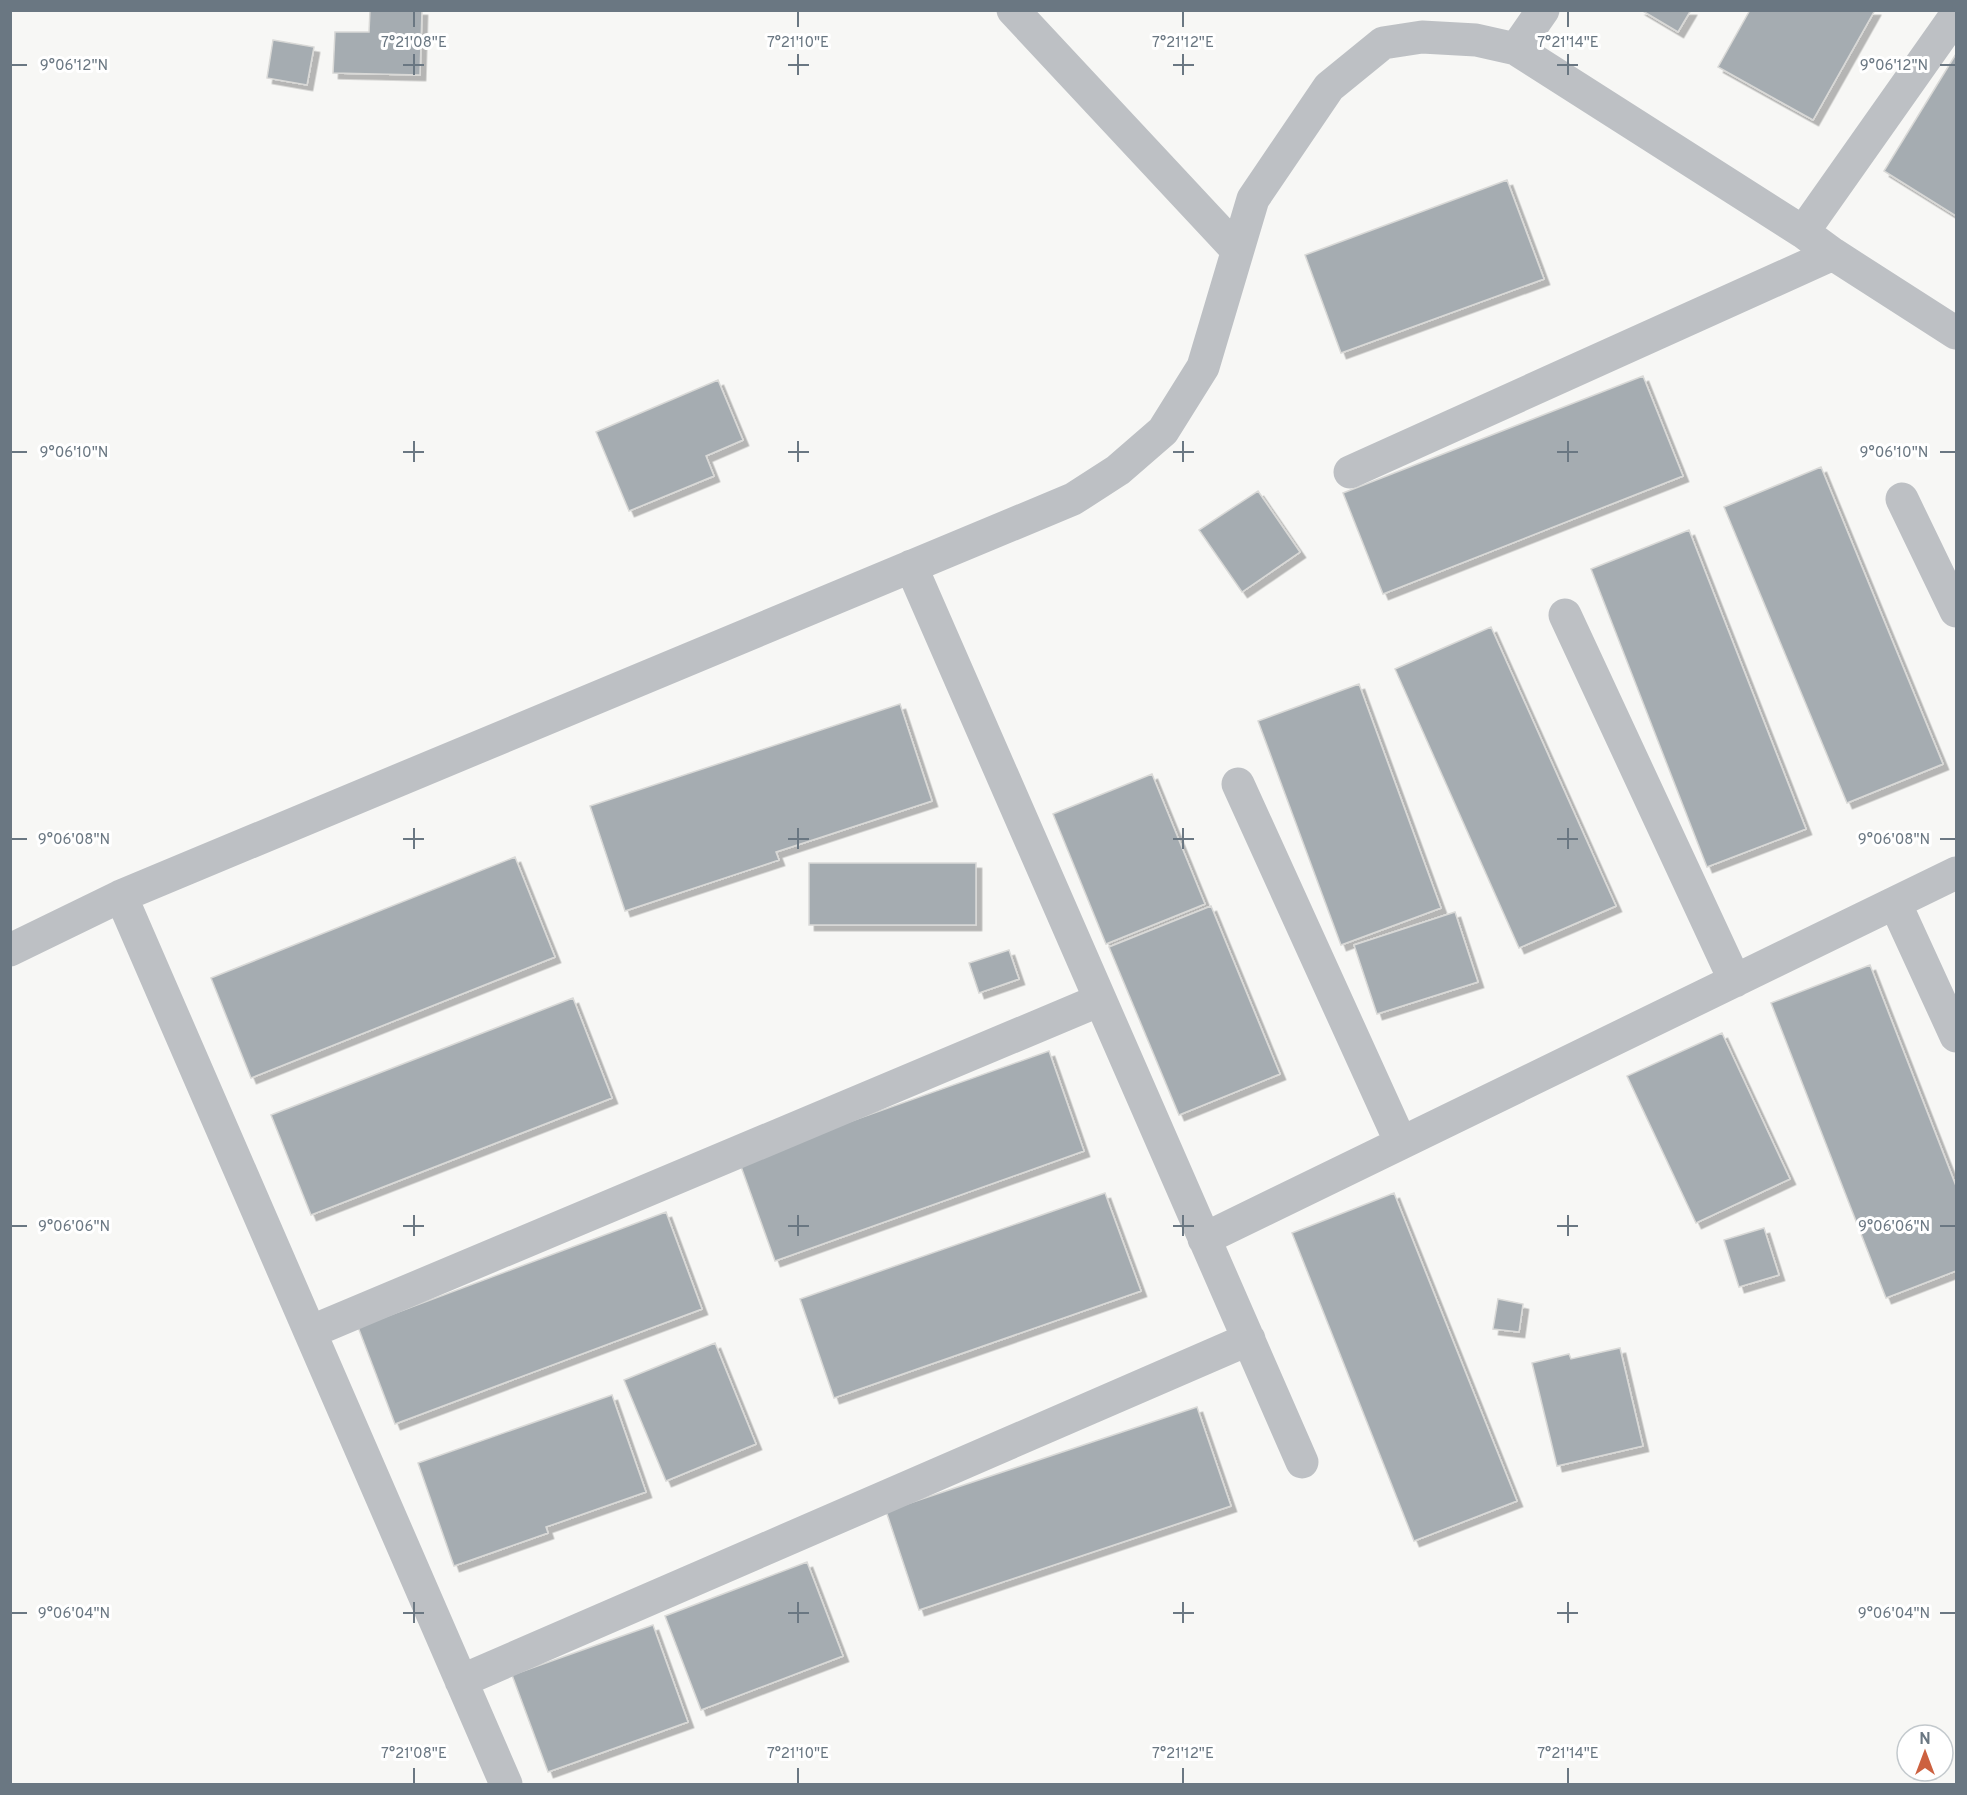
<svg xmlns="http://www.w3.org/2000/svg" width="1967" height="1795" font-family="Overpass,sans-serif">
<defs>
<filter id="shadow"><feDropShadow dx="5.5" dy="5.5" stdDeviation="0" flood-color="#0004"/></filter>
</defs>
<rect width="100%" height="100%" fill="#f7f7f5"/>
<path fill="#a5acb1" stroke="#d9d9d7" stroke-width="1.5" filter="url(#shadow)" d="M370,10H422L420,75L333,73L335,32H369Z
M1641,10H1691L1678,32Z
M1750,10H1875L1813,120L1718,67Z
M273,40L314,47L307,85L267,78Z
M1956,54V216L1884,171Z
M1507,180L1544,279L1341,353L1305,255Z
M1643,376L1683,476L1383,594L1343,493Z
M718,380L743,440L706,456L714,476L629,511L596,432Z
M1821,467L1943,764L1847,803L1724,507Z
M1258,491L1300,552L1242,592L1199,530Z
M1689,530L1806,829L1707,867L1591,569Z
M1491,627L1616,906L1519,948L1395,669Z
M1359,684L1441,908L1341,945L1258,721Z
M900,704L932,801L776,852L779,860L625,911L590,806Z
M1152,774L1205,904L1106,944L1053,814Z
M515,857L555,957L251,1078L211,978Z
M809,863H976V925H809Z
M1211,906L1280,1074L1179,1115L1109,947Z
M1455,912L1478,982L1377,1014L1354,945Z
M1009,950L1019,979L979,993L969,963Z
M1870,965L1956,1186V1271L1886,1298L1771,1003Z
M573,998L612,1098L311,1215L271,1115Z
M1722,1033L1790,1179L1696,1223L1627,1076Z
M1049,1051L1084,1151L775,1261L739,1161Z
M1105,1193L1141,1291L834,1398L800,1299Z
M1394,1193L1517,1501L1414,1541L1292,1233Z
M666,1212L702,1309L395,1424L358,1327Z
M1764,1228L1779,1275L1739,1287L1724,1240Z
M1498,1299L1523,1304L1519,1332L1493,1329Z
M715,1343L756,1444L666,1481L624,1380Z
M1620,1348L1643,1446L1557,1466L1532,1363L1569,1354L1571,1359Z
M612,1395L646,1492L546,1527L548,1533L454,1566L418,1463Z
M1197,1407L1231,1506L919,1610L886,1511Z
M807,1562L843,1656L701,1710L665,1616Z
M653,1625L688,1722L548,1772L512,1675Z"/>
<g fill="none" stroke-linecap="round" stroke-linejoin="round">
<path stroke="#bdc0c4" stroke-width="33" d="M1013,10L1237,250
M1516,49L1543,10
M1803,232L1956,15
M1350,472L1833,254
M1902,499L1956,611
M911,566L1302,1462
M1565,615L1735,981
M1238,784L1401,1143
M1895,903L1956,1036
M10,950L121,896
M1204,1239L1956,873
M310,1332L1100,1000
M461,1681L1249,1339
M506,1784L121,896L1073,499L1118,470L1163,431L1203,367L1253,199L1329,87L1383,43L1422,37L1476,40L1516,49L1803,232L1833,254L1956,333"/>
</g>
<path fill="none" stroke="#6a7782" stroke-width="2" d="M414,12V27M798,12V27M1183,12V27M1568,12V27M414,54V75M798,54V75M1183,54V75M1568,54V75M12,65H27M403,65H424M788,65H809M1173,65H1194M1557,65H1578M1940,65H1955M414,441V462M798,441V462M1183,441V462M1568,441V462M12,452H27M403,452H424M788,452H809M1173,452H1194M1557,452H1578M1940,452H1955M414,828V849M798,828V849M1183,828V849M1568,828V849M12,839H27M403,839H424M788,839H809M1173,839H1194M1557,839H1578M1940,839H1955M414,1215V1236M798,1215V1236M1183,1215V1236M1568,1215V1236M12,1226H27M403,1226H424M788,1226H809M1173,1226H1194M1557,1226H1578M1940,1226H1955M414,1602V1623M798,1602V1623M1183,1602V1623M1568,1602V1623M12,1613H27M403,1613H424M788,1613H809M1173,1613H1194M1557,1613H1578M1940,1613H1955M414,1768V1783M798,1768V1783M1183,1768V1783M1568,1768V1783"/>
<g font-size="15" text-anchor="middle" fill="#6a7782" stroke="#fff" stroke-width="6" stroke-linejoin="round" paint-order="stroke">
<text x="414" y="47">7°21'08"E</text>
<text x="798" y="47">7°21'10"E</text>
<text x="1183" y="47">7°21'12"E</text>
<text x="1568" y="47">7°21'14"E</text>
<text x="74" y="70">9°06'12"N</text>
<text x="1894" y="70">9°06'12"N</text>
<text x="74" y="457">9°06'10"N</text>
<text x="1894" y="457">9°06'10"N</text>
<text x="74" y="844">9°06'08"N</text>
<text x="1894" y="844">9°06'08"N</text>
<text x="74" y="1231">9°06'06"N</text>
<text x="1894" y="1231">9°06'06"N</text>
<text x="74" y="1618">9°06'04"N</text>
<text x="1894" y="1618">9°06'04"N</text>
<text x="414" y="1758">7°21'08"E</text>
<text x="798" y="1758">7°21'10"E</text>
<text x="1183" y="1758">7°21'12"E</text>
<text x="1568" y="1758">7°21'14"E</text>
</g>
<rect width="1967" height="1795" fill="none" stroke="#6a7782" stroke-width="24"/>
<g transform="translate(1925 1753)"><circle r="28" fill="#ffffff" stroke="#c3c9cd" stroke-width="1.5"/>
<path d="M0-4.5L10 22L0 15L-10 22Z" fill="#cc6140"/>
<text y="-9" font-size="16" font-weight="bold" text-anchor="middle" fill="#6a7782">N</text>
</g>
</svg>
